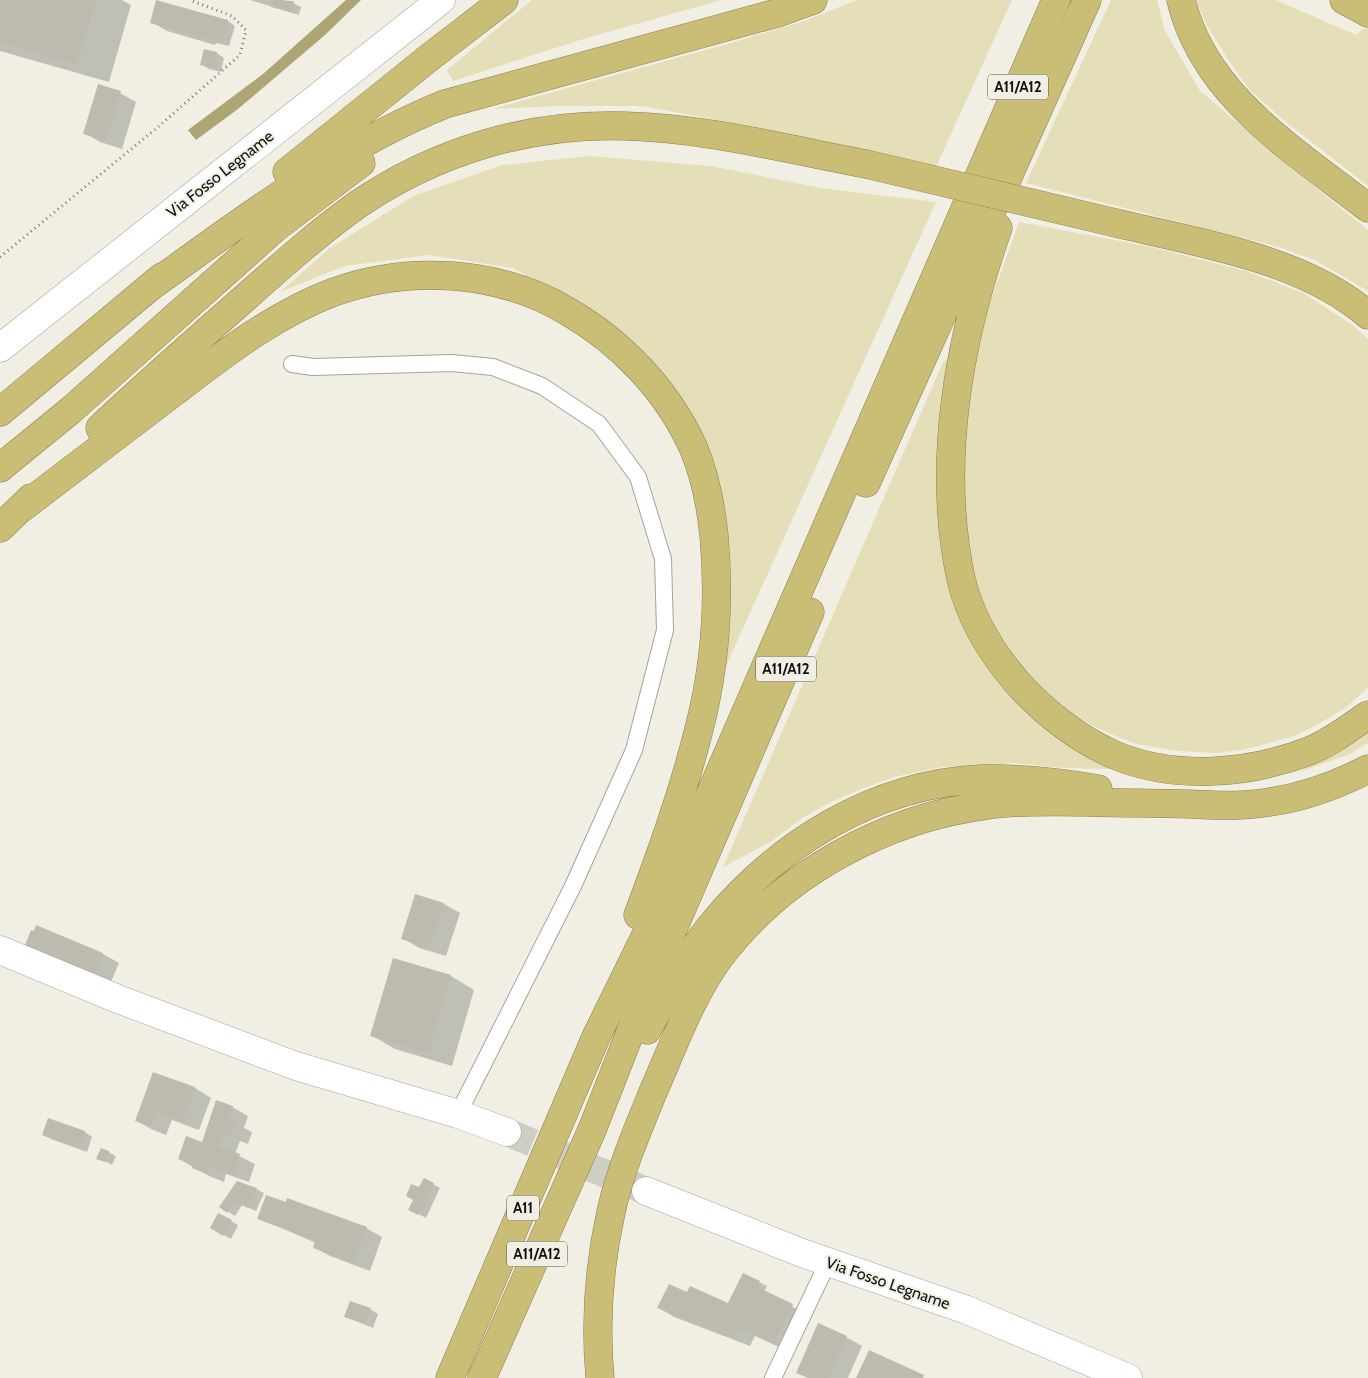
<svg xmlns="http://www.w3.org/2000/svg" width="1368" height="1378" font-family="Cabin,sans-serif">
<rect width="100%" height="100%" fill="#f1efe4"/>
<path fill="#e4deb9" d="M532,0H721L580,40L453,81L447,70Z
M857,0H1012L936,167L761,128L641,106H560L492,109L731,43L804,21Z
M1111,0H1157L1165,31L1200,91L1290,167L1368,230V291L1315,260L1279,247L1026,183Z
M1196,0H1276L1356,35L1366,27L1368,28V186L1282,119L1249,89L1229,61L1206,24Z
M589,156L711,166L821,188L936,202L721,677L727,557L661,377L602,317L513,268L429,255L344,266L280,292L330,248L413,196L502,165Z
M1019,222L1151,247L1246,271L1305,294L1354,326L1368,339V688L1344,709L1315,726L1294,736L1266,744L1241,750L1215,753L1179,751L1136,744L1106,732L1058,708L1022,673L980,605L964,530V432L979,345L989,305Z
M950,359L959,614L972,644L998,679L1050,731L1111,769L1064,768L1014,763L942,767L894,777L861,789L829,803L802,818L772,841L723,867L943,362Z
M1368,728V743L1350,754L1297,773Z"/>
<path fill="#aea574" d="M346,0H361L325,35L238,109L196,140L188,130L263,74Z"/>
<path fill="#0003" d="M0,0H122L131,5L109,82L0,51Z
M250,0H283L293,3L301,7L299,15Z
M157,1L228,21L235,26L229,46L216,43L215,45L167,31L152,22Z
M205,51L217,53L224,58L221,72L209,69L202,65Z
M120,93L136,102L122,149L100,142L85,133Z
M416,896L444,904L460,913L446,956L419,948L403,938Z
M37,927L103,954L119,963L111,982L42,953L26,944Z
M451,976L474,990L452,1066L395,1049L371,1035Z
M154,1074L195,1088L211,1098L199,1130L172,1120L166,1135L153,1130L137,1121Z
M232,1107L248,1116L244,1128L252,1132L248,1144L240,1141L235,1154L255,1164L249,1182L226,1174L224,1182L209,1176L179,1159L202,1143Z
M48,1120L85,1132L92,1137L87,1152L51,1139L43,1135Z
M108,1152L116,1156L112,1165L98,1158Z
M433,1184L440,1188L426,1218L409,1209L420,1189Z
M256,1189L264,1193L256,1211L242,1205L235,1216L220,1207Z
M258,1218L366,1228L382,1237L370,1271L330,1256L314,1247L316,1243Z
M231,1221L238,1225L231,1239L212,1228Z
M759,1282L767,1286L764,1292L808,1315L790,1352L755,1336L750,1346L674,1317L659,1308L688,1293L735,1308Z
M370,1309L378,1314L373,1328L346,1317Z
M846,1337L862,1346L848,1378H808Z"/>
<path fill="#bdbbb0" d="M0,0H96L77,65L0,43Z
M156,0L228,20L221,43L150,23Z
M272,0L294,1L291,12L271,7Z
M204,49L217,52L213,68L200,65Z
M98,84L121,91L106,141L83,134Z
M415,894L444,903L430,948L401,939Z
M36,925L103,953L94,974L25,945L31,930L34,931Z
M393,958L451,975L428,1053L370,1036Z
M153,1072L195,1087L183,1122L156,1112L150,1127L135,1121Z
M216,1100L233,1106L228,1119L236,1122L231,1136L224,1133L219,1147L240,1154L233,1174L210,1166L207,1174L192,1168L193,1164L178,1159L186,1136L202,1142Z
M48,1118L85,1131L79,1148L42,1135Z
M101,1148L109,1151L105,1162L96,1159Z
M424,1178L434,1183L418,1215L408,1210L413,1200L406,1196L411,1184L419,1187Z
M237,1181L257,1188L248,1208L234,1202L227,1213L219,1207Z
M266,1195L286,1202L287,1198L367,1227L354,1263L313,1248L315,1240L257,1219Z
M218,1213L232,1220L223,1236L210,1228Z
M743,1273L760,1281L757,1287L793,1304L774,1344L739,1328L734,1338L657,1308L669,1284L687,1292L690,1286L728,1303Z
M350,1301L371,1308L365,1324L344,1317Z
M818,1323L847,1336L828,1378H808L796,1373Z
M869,1350L924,1375L923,1378H856Z"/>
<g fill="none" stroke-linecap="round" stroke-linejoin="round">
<path stroke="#cfcec4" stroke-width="28" stroke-dasharray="28 14" stroke-linecap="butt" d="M507,1132L646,1191"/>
<g stroke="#a5a399" stroke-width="18">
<path id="lane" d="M292,364L313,367L452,363L493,367L542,386L599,424L638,477L663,559L665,630L634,750L573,886L458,1114
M773,1378L828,1262"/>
</g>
<g stroke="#a5a399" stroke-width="29">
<path id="street" d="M0,950L118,999L296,1066L458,1114L507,1132
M646,1191L802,1253L967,1310L1128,1378"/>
</g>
<g stroke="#a5a399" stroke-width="29">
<path id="secondary" d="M0,348L441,0"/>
</g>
<g stroke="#898151" stroke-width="29">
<path id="highway" d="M1181,0C1204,96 1295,151 1368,208
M1344,0L1368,13
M287,172L430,57L504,0
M1116,223C1198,243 1302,258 1368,315
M998,228C959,338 936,463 961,579C970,617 991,652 1016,681C1043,712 1079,740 1117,756C1176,780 1250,774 1309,751C1330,743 1349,728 1368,715
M147,289C243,221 336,148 445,104L777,13L813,0
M0,412L162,277
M100,428C148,383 197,340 246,297C282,265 318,233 357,205C436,151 529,123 625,126C706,128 786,149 866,164
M0,468L71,410L275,228L361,163
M866,483L959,277L1007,179L1087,0
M19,510C71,471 122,431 174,392C224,354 275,314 334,292C409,265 498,270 567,311C621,342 667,390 693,447C705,475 711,506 714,536C720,603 716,664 699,729C683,793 661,854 638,915
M0,528L31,498
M647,1030C666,995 685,958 710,927C776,845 873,784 981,779C1020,778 1059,782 1098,789
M450,1378L596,1037L672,882L1056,0
M482,1378L592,1130L650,982L810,612
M600,1378C595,1323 599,1266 611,1212C620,1171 637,1131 653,1092C673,1047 690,998 719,958C782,874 885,818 988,805C1020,800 1053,802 1086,802C1120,803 1155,803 1190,804C1216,805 1243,807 1270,802C1305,797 1337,785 1368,769"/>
</g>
<path stroke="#7a7972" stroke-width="3" stroke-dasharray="1 4" stroke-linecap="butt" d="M0,257L158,127L240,55L246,30L232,16L190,0"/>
<use href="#lane" stroke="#fff" stroke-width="16"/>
<use href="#street" stroke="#fff" stroke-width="28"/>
<use href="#secondary" stroke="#fff" stroke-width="28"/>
<use href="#highway" stroke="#cabe76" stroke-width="28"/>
<g stroke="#898151" stroke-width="29" stroke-linecap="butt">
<path id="highway-bridge" d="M866,164L1116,223"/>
</g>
<use href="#highway-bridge" stroke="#cabe76" stroke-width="28"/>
</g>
<g text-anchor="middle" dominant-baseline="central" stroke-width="4" stroke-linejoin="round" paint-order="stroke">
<g fill="#f1efe4" stroke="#54534d" stroke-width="1">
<rect x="988" y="74.5" width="60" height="25" rx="4"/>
<rect x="756" y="656.5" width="60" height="25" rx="4"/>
<rect x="507" y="1195.5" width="32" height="25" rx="4"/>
<rect x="507" y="1241.5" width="60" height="25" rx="4"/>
</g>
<g font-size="15" font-weight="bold" fill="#11100c">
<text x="1018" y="87">A11/A12</text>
<text x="786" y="669">A11/A12</text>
<text x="523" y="1208">A11</text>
<text x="537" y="1254">A11/A12</text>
</g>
<g font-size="16" fill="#11100c" stroke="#f1efe4">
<text transform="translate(220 174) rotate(-38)">Via Fosso Legname</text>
<text transform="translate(888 1283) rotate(19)">Via Fosso Legname</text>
</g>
</g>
</svg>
